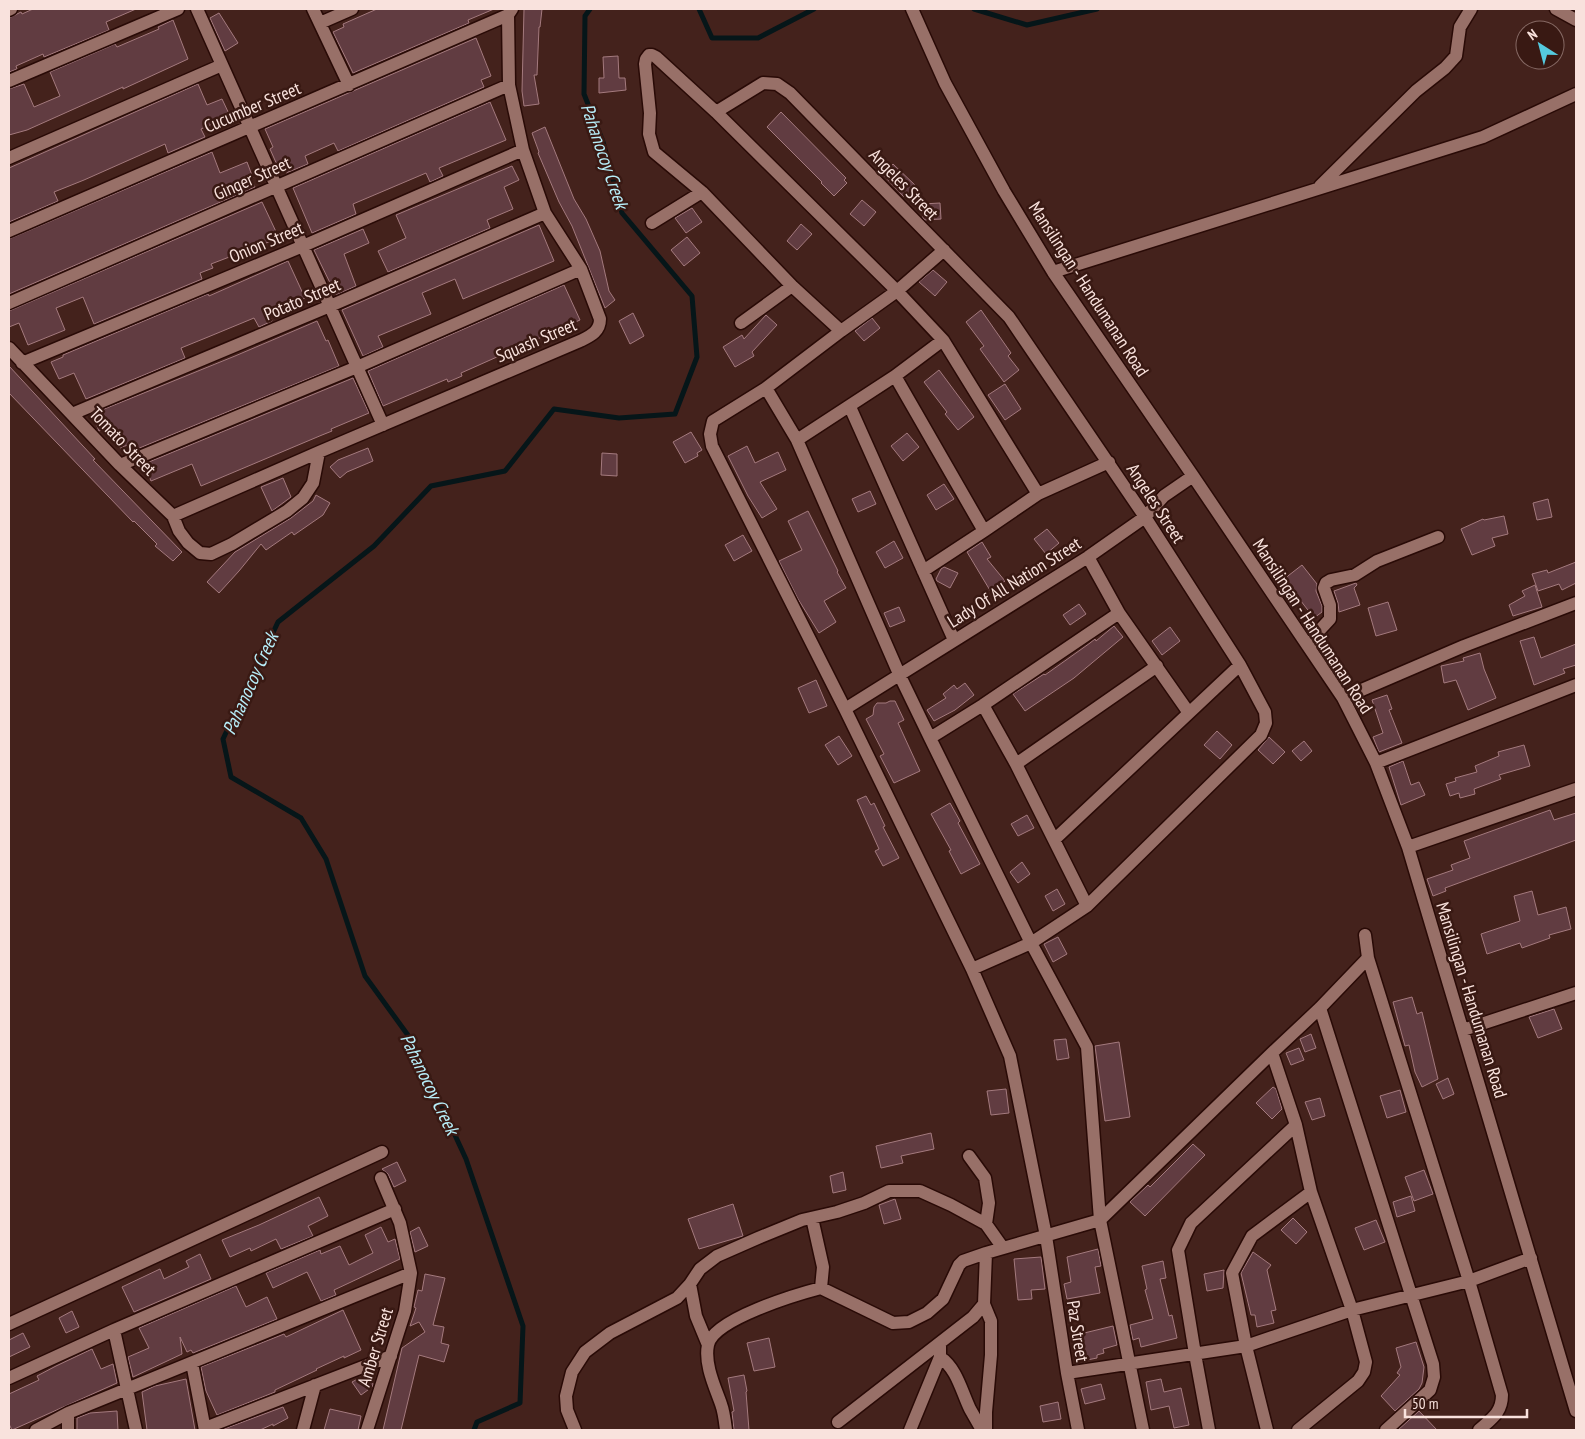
<svg xmlns="http://www.w3.org/2000/svg" width="1585" height="1439" font-family="'PT Sans Narrow',sans-serif">
<rect width="100%" height="100%" fill="#44221c"/>
<g fill="none" stroke-linecap="round" stroke-linejoin="round">
<path stroke="#061619" stroke-width="5" d="M699,9L712,38H758L814,9
M974,9L1027,25L1097,9
M474,1430L477,1422L520,1403L523,1326L466,1159L410,1038L365,976L326,859L301,818L231,777L223,739L278,622L374,546L431,486L505,471L554,409L619,418L675,414L697,357L692,296L622,213L603,142L584,94L585,16L590,9"/>
</g>
<path fill="#613c41" stroke="#a47a7e" d="M33,9H136L106,22L109,30L44,57L43,54L16,66L17,69L9,72V18L21,12L22,14Z
M377,9H494L468,20L469,23L353,73L333,32L344,27L343,24Z
M524,9H542L540,27H539L537,75H534L539,104L524,106L522,91Z
M219,13L238,43L225,51L210,18Z
M173,20L188,59L123,89V87L27,130L9,135V89L24,84L34,107L60,96L50,72L115,44L117,47L159,29L158,27Z
M476,38L491,76L481,80L484,87L338,151L334,143L305,156L308,164L286,173L282,165L278,167L270,149L273,147L265,129Z
M618,56L619,78H625L626,90L599,93V78H604L603,57Z
M198,84L207,105L222,99L230,116L201,129L205,137L168,153L165,144L84,180L54,192L58,201L9,222V168Z
M490,102L506,140L439,168L443,176L430,182L426,173L353,204L356,214L312,233L293,188Z
M781,112L846,178L844,180L847,183L834,196L821,183L822,182L767,127Z
M545,127L574,199L586,219L600,251L609,291L615,300L605,308L572,226L559,202L538,153L539,152L532,133Z
M212,152L220,173L247,162L253,178L251,179L255,187L9,294V239Z
M893,164L916,186L904,197L883,175Z
M512,166L519,180L504,187L513,209L487,220L490,228L388,272L378,251L406,238L396,215Z
M862,200L876,212L864,226L850,214Z
M262,202L279,238L211,264L213,268L200,273L202,279L94,324L83,297L56,308L65,330L28,345L19,323L9,327V311Z
M940,203L941,219L925,220L923,218L922,204Z
M692,208L702,222L686,233L675,218Z
M801,224L812,234L797,250L787,241Z
M539,225L554,261L463,299L455,279L422,293L431,314L378,336L383,347L363,356L342,310Z
M363,229L369,243L344,254L356,286L336,295L314,250Z
M687,237L700,253L684,266L671,250Z
M288,261L305,298L269,314L272,321L259,327L254,318L208,337L181,348L185,358L86,399L74,373L59,379L51,362L63,357V355L208,294L209,296Z
M933,270L947,282L935,296L919,282Z
M564,285L580,320L461,373L462,376L448,382L447,379L383,406L368,371Z
M981,310L1011,353L1008,356L1019,370L1004,382L980,349L984,346L966,322Z
M633,313L644,336L630,344L619,321Z
M766,315L777,325L752,352L754,356L735,367L723,347L742,335L744,339Z
M872,318L880,328L864,341L855,331Z
M317,321L326,341L328,340L339,366L137,449L135,442L120,448L110,426L99,431L92,414L235,356Z
M9,366L95,459L93,460L182,552L173,561L155,546L157,544L134,521L133,522L9,393Z
M939,370L974,417L958,430L945,414L947,412L924,382Z
M353,378L369,413L331,429L332,431L322,435L201,486L192,464L151,481L144,464Z
M1005,384L1021,409L1005,420L988,395Z
M691,432L702,450L697,453L698,456L685,463L673,442Z
M907,433L919,447L903,461L891,446Z
M747,446L755,463L778,452L786,470L760,482L777,509L762,518L748,496L728,456Z
M368,448L373,461L347,472L340,478L330,467L338,460Z
M602,453L617,454V476L601,475Z
M283,478L291,497L272,511L261,487Z
M944,484L954,499L936,510L927,495Z
M870,491L876,504L858,512L852,499Z
M316,495L330,503L323,515L294,535L292,532L266,550L261,544L239,571L219,593L207,582L235,552L291,518L313,501Z
M1548,499L1552,517L1537,520L1533,503Z
M808,511L838,571L837,572L846,588L824,601L836,622L819,633L798,599L779,561L802,550L788,521Z
M1504,516L1508,534L1492,538L1495,546L1472,555L1461,529L1483,519L1484,520Z
M1047,529L1059,543L1046,554L1034,539Z
M743,535L752,551L734,561L725,545Z
M894,541L903,558L885,568L876,552Z
M982,542L991,557L987,559L1005,581L991,592L967,552Z
M1576,562V583L1562,590L1559,584L1538,591L1532,574L1547,570L1548,573Z
M1302,565L1317,584L1316,591L1322,606V612L1314,618L1284,579Z
M944,567L958,573L950,588L937,581L936,579L941,569Z
M1356,583L1357,585L1354,588L1360,605L1339,612L1338,603L1334,591Z
M1535,585L1542,607L1513,616L1509,605L1525,596L1522,591Z
M1388,602L1397,630L1376,636L1368,608Z
M1079,604L1086,614L1070,625L1063,615Z
M899,607L905,621L890,627L884,613Z
M1114,626L1123,637L1074,678L1025,711L1013,694L1044,674L1045,675L1090,643L1095,639L1096,641Z
M1170,627L1180,641L1162,655L1152,641Z
M1534,637L1541,658L1576,644V665L1563,669L1565,673L1534,685L1520,641Z
M1480,653L1484,669L1496,698L1468,710L1456,680L1444,683L1441,666L1464,661L1463,658Z
M816,680L827,706L809,713L798,688Z
M965,683L974,695L955,710L934,721L927,710L946,698L943,694L954,685L957,689Z
M1387,695L1392,709L1389,710L1402,743L1379,752L1373,737L1383,733L1372,700Z
M890,701H895L904,720L898,723L920,771L894,783L880,756L884,754L866,719L873,715L874,707L877,703H886Z
M1217,731L1232,745L1220,759L1204,745Z
M839,736L852,756L838,765L825,745Z
M1269,737L1285,752L1273,764L1258,750Z
M1304,741L1312,751L1301,761L1292,751Z
M1524,745L1530,766L1499,775L1501,779L1474,789L1475,794L1460,798L1459,793L1450,796L1446,784L1456,781L1455,778L1477,772L1475,766L1499,756L1498,752Z
M1403,761L1411,785L1419,782L1425,795L1401,805L1389,767Z
M866,796L871,805L874,803L885,826L883,827L899,858L883,866L875,851L879,849L857,800Z
M950,803L960,821L958,823L980,864L961,874L949,851L951,850L931,814Z
M1550,810L1554,820L1576,813V840L1445,888L1446,891L1433,896L1427,879L1453,870L1451,865L1470,858L1464,841Z
M1027,815L1034,828L1018,836L1011,824Z
M1022,862L1030,874L1018,883L1010,872Z
M1057,889L1065,904L1053,911L1045,896Z
M1532,891L1538,915L1566,907L1571,929L1549,935L1550,938L1522,948L1520,943L1487,954L1481,934L1520,921L1514,896Z
M1058,937L1067,954L1053,962L1044,944Z
M1412,997L1417,1014L1422,1012L1438,1079L1422,1087L1415,1072L1409,1045L1405,1046L1393,1002Z
M1554,1009L1562,1029L1538,1038L1529,1017Z
M1311,1034L1316,1048L1305,1052L1300,1039Z
M1066,1039L1069,1058L1057,1060L1054,1040Z
M1119,1042L1130,1117L1105,1121L1095,1046Z
M1299,1048L1304,1060L1291,1065L1286,1053Z
M1448,1078L1454,1094L1443,1099L1436,1084Z
M1273,1087L1276,1089L1282,1109L1272,1119L1256,1103Z
M1006,1089L1009,1113L991,1115L987,1091Z
M1400,1090L1406,1112L1387,1118L1380,1096Z
M1320,1098L1325,1116L1312,1120L1305,1102Z
M931,1133L934,1149L901,1156L903,1163L881,1168L876,1146Z
M1193,1144L1205,1155L1145,1216L1130,1202L1148,1185L1150,1187Z
M397,1162L406,1181L394,1187L388,1174L382,1169Z
M1424,1170L1433,1194L1414,1201L1405,1177Z
M843,1172L846,1190L833,1193L830,1176Z
M1411,1196L1415,1211L1397,1217L1393,1202Z
M319,1197L328,1216L308,1226L313,1236L281,1249L276,1239L251,1251L250,1248L230,1257L222,1240L259,1225Z
M895,1199L901,1219L884,1224L879,1205Z
M733,1204L743,1236L699,1249L688,1219Z
M1293,1218L1307,1232L1296,1244L1281,1230Z
M1376,1220L1385,1242L1364,1250L1355,1228Z
M381,1227L388,1242L395,1239L400,1259L334,1290L336,1295L321,1301L307,1272L273,1288L266,1273L320,1250L321,1254L340,1246L349,1265L373,1253L365,1235Z
M419,1227L428,1246L415,1252L410,1232Z
M1098,1249L1101,1266L1095,1267L1100,1293L1067,1299L1064,1284L1071,1282L1067,1257Z
M1253,1252L1271,1265L1267,1270L1276,1310L1271,1311L1274,1323L1257,1327L1255,1315H1251L1241,1273Z
M200,1254L211,1279L134,1312L122,1287L160,1269L164,1279L189,1267L186,1261Z
M1041,1257L1045,1289L1031,1290L1032,1299L1018,1300L1014,1259Z
M1163,1261L1166,1278L1160,1279L1169,1316L1172,1315L1177,1338L1141,1347L1139,1338L1133,1340L1130,1325L1153,1319L1145,1290L1147,1289L1142,1266Z
M1224,1270L1223,1288L1207,1291L1204,1274Z
M425,1274L445,1278L433,1325L444,1327L441,1343L449,1345L444,1362L419,1355L401,1430H383L402,1348L425,1332L419,1322L410,1326L416,1308L414,1307L418,1290L422,1291Z
M236,1286L246,1307L267,1297L277,1319L193,1353L191,1350L187,1352L180,1337L182,1354L133,1377L128,1357L149,1348L139,1328Z
M343,1310L361,1350L344,1358V1356L316,1369L317,1370L275,1390V1392L217,1415L206,1391L201,1367L284,1334L286,1337Z
M72,1311L79,1327L66,1333L59,1318Z
M1113,1326L1117,1345L1103,1349L1104,1353L1097,1355V1358L1082,1361L1075,1354L1072,1336Z
M23,1333L30,1347L9,1357V1340Z
M769,1338L775,1367L754,1371L747,1343Z
M1416,1342L1424,1367L1422,1383L1419,1389L1395,1411L1381,1396L1400,1375L1397,1373L1401,1367L1396,1348Z
M92,1349L101,1369L113,1364L117,1383L12,1430L9,1424V1394L39,1380L37,1376L56,1366Z
M367,1374L373,1384L372,1387L361,1395L352,1382Z
M744,1375L747,1391L746,1392L749,1430H734L732,1412L734,1411L728,1378Z
M186,1379L195,1430H147L142,1392L155,1386Z
M1161,1379L1164,1392L1181,1388L1189,1425L1174,1428L1169,1406L1151,1410L1146,1382Z
M1101,1384L1105,1399L1085,1404L1081,1389Z
M1058,1402L1061,1419L1043,1422L1040,1406Z
M283,1407L288,1418L273,1426V1424L260,1430L224,1429Z
M330,1409L361,1416L358,1430H324Z
M117,1411L118,1430H77V1418L90,1413Z
M1419,1411L1437,1430H1398Z"/>
<g fill="none" stroke-linecap="round" stroke-linejoin="round">
<g stroke="#290a06" stroke-width="15">
<path id="minor" d="M197,9L383,425
M313,9L349,85
M912,9L945,83L1004,191L1053,272L1193,476L1343,698L1376,763L1408,847L1576,1411
M1556,9L1576,20
M9,10L11,9
M320,23L352,9
M9,81L178,9
M716,112L763,83L777,84L790,93L1009,317L1145,517L1240,665L1265,712L1266,723L1261,735L1087,906L1031,943L972,969
M9,158L222,65
M1320,186L1416,91L1445,68L1456,56L1460,27L1471,9
M652,223L702,192
M9,231L508,15
M944,250L897,291L841,331L766,388L713,421L710,434L712,446L845,709L972,969L1010,1056L1046,1236L1067,1373L1078,1430
M1053,272L1483,137L1576,94
M9,303L509,85
M741,323L792,286
M841,331L792,286L702,192L654,152L649,134L650,113L645,64L646,59L649,55H652L656,57L716,112L897,291L943,340L1038,494
M9,348L120,465L173,516L179,531L188,543L200,553L211,554L232,544L287,511L303,498L313,483L319,452
M22,363L303,246L523,150
M895,376L984,531
M766,388L797,440L900,676L930,738L1031,943L1087,1047L1100,1220L1143,1430
M850,407L954,640
M72,414L330,306L545,213
M797,440L895,376L943,340
M120,465L357,367L581,269
M173,516L319,452L580,341C590,336 600,332 600,319L581,269L545,213L523,150L509,85L508,15L512,9
M1088,557L1119,613L1189,713
M923,571L984,531L1038,494L1109,462
M1310,647L1317,633L1330,619V605L1324,588L1326,583L1331,580L1355,575L1377,561L1438,537
M1343,698L1464,646L1576,603
M983,705L1016,764L1087,906
M845,709L1088,557L1145,517L1164,496L1193,476
M930,738L983,705L1119,613
M1376,763L1576,685
M1016,764L1157,666
M1054,840L1240,665
M1408,847L1576,789
M1365,935L1368,958L1469,1281L1502,1395C1502,1413 1491,1419 1479,1430
M1320,1008L1433,1364L1434,1377L1430,1390L1386,1430
M1463,1030L1576,993
M1272,1053L1296,1125L1311,1192L1352,1310L1366,1362L1364,1372L1358,1381L1298,1430
M969,1156L985,1178L989,1203L986,1224
M812,1218L823,1267L821,1288
M690,1284L696,1316L708,1345
M984,1304L991,1321V1355L986,1412V1430
M9,1324L382,1152
M114,1330L136,1430
M940,1357C957,1369 961,1390 970,1409C974,1416 978,1423 982,1430
M192,1363L205,1430
M1067,1373L1246,1346L1352,1310L1469,1281L1531,1258
M9,1378L114,1330L395,1209
M68,1413V1430
M838,1422L973,1317L984,1304L986,1253
M205,1428L391,1356
M36,1430L68,1413L411,1273
M303,1430L315,1385
M367,1430L405,1311L411,1273L400,1223L381,1178
M575,1430L567,1410L566,1396L572,1372L585,1352L610,1333L677,1298L690,1284L700,1269L717,1256L758,1238L802,1220L837,1212L864,1203L889,1191H920L951,1205L986,1224L1003,1248
M726,1430C725,1422 724,1412 721,1404C715,1387 704,1364 708,1345C713,1319 798,1294 821,1288L893,1323L909,1322L927,1313L943,1299L959,1265L963,1261L986,1253L1100,1220L1272,1053L1320,1008L1368,958
M910,1430L940,1357V1344
M1209,1430L1195,1354L1178,1250L1191,1223L1296,1125
M1267,1430L1246,1346L1232,1273L1252,1236L1311,1192"/>
</g>
<use href="#minor" stroke="#987068" stroke-width="12"/>
</g>
<g text-anchor="middle" dominant-baseline="central" stroke-width="5" stroke-linejoin="round" paint-order="stroke">
<g font-size="18" fill="#f9e2dd" stroke="#391913">
<text transform="translate(252 107) rotate(-23)">Cucumber Street</text>
<text transform="translate(252 178) rotate(-24)">Ginger Street</text>
<text transform="translate(904 184) rotate(46)">Angeles Street</text>
<text transform="translate(266 242) rotate(-23)">Onion Street</text>
<text transform="translate(1089 289) rotate(57)">Mansilingan - Handumanan Road</text>
<text transform="translate(302 299) rotate(-23)">Potato Street</text>
<text transform="translate(536 340) rotate(-23)">Squash Street</text>
<text transform="translate(123 441) rotate(46)">Tomato Street</text>
<text transform="translate(1156 503) rotate(57)">Angeles Street</text>
<text transform="translate(1014 582) rotate(-32)">Lady Of All Nation Street</text>
<text transform="translate(1313 626) rotate(57)">Mansilingan - Handumanan Road</text>
<text transform="translate(1472 1000) rotate(73)">Mansilingan - Handumanan Road</text>
<text transform="translate(1078 1331) rotate(81)">Paz Street</text>
<text transform="translate(375 1347) rotate(-73)">Amber Street</text>
</g>
<g font-size="19" font-style="italic" fill="#b7eef9" stroke="#391913">
<text transform="translate(605 156) rotate(71)">Pahanocoy Creek</text>
<text transform="translate(250 683) rotate(-66)">Pahanocoy Creek</text>
<text transform="translate(430 1084) rotate(64)">Pahanocoy Creek</text>
</g>
</g>
<rect width="1585" height="1439" fill="none" stroke="#f9e2dd" stroke-width="20"/>
<g transform="translate(1540 45) rotate(324)"><circle r="24" fill="#391913" stroke="#866964"/>
<path d="M0-4L9 19L0 12L-9 19Z" fill="#55cadf"/>
<text y="-8" font-size="14" font-weight="bold" text-anchor="middle" fill="#f9e2dd">N</text>
</g>
<path d="M1405 1409v8h122v-8" fill="none" stroke="#f9e2dd" stroke-width="2.5"/>
<text x="1412" y="1409" font-size="15" fill="#f9e2dd" stroke="#391913" stroke-width="4" paint-order="stroke">50 m</text>
</svg>
